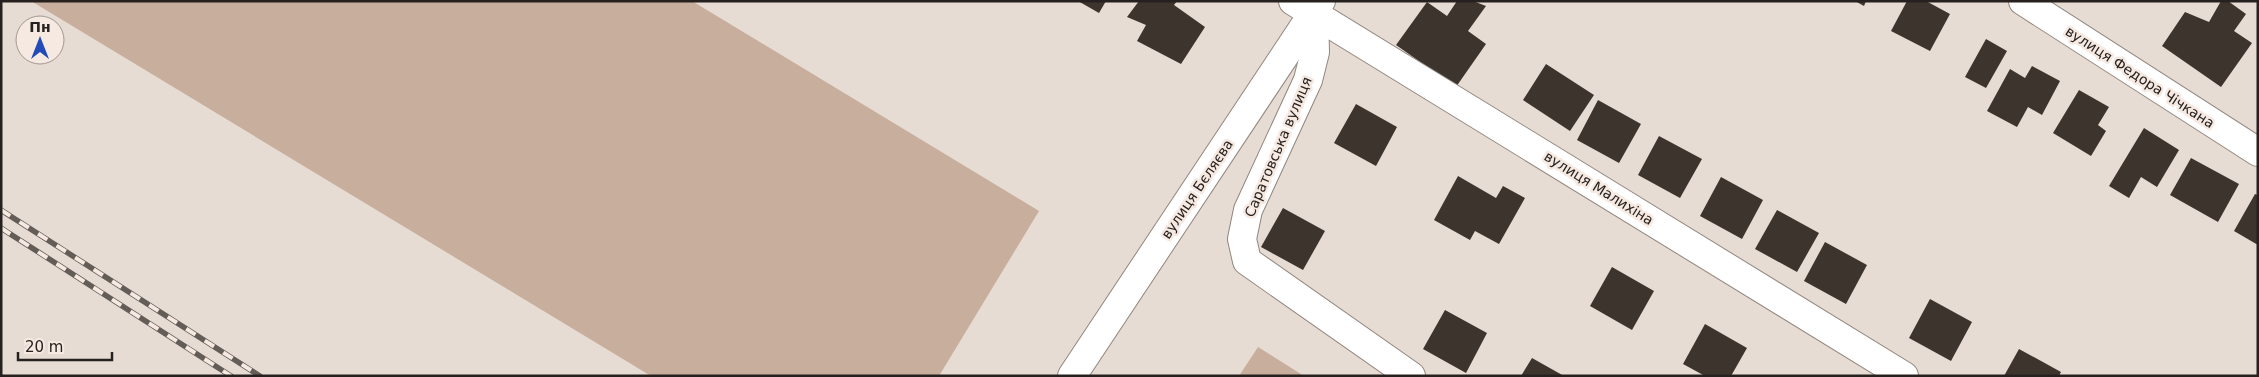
<svg xmlns="http://www.w3.org/2000/svg" width="2259" height="377" font-family="'DejaVu Sans',sans-serif">
<rect width="100%" height="100%" fill="#e7dcd4"/>
<path fill="#c8ae9c" d="M31,1H692L1039,211L939,376H651Z
M1258,347L1304,376H1239Z"/>
<path fill="#3d342e" d="M1078,1H1106L1099,13Z
M1139,1H1177L1174,5L1205,27L1181,64L1137,41L1146,25L1127,17Z
M1457,1H1473L1486,6L1468,31L1486,44L1456,87L1396,45L1427,2L1447,16Z
M1855,1H1866L1864,6Z
M1907,1H1926L1950,14L1930,51L1891,31Z
M2221,1H2228L2246,14L2234,31L2252,43L2221,87L2162,46L2185,12L2209,22Z
M1986,39L2007,51L1986,88L1965,77Z
M1546,64L1594,95L1570,131L1523,100Z
M2032,66L2060,81L2042,115L2028,107L2017,127L1987,111L2010,69L2025,78Z
M2079,90L2109,107L2098,125L2106,131L2091,156L2053,133Z
M1598,100L1641,124L1619,163L1577,140Z
M1356,104L1397,127L1376,166L1334,143Z
M2144,128L2179,150L2157,187L2141,177L2129,198L2109,186Z
M1659,136L1702,159L1680,198L1638,175Z
M2191,158L2239,184L2218,222L2170,195Z
M1458,176L1496,198L1503,186L1525,198L1499,244L1475,231L1470,240L1434,220Z
M1721,177L1763,200L1742,239L1700,216Z
M2255,194L2258,195V245L2234,231Z
M1283,208L1325,231L1303,270L1261,247Z
M1777,210L1819,233L1797,272L1755,249Z
M1825,242L1867,265L1846,304L1804,281Z
M1612,267L1654,291L1632,330L1590,306Z
M1930,299L1972,322L1951,361L1909,338Z
M1445,310L1487,333L1466,373L1423,349Z
M1705,324L1747,348L1731,376H1705L1683,364Z
M2019,349L2061,372L2059,376H2004Z
M1532,358L1564,376H1521Z"/>
<g fill="none" stroke-linecap="round" stroke-linejoin="round">
<g stroke="#90867e" stroke-width="30">
<path id="minor" d="M1293,1L1904,376
M2023,1L2258,152
M1314,13L1315,52L1308,80L1248,210L1242,239L1247,261L1411,376"/>
</g>
<g stroke="#90867e" stroke-width="30">
<path id="tertiary" d="M1072,376L1321,1"/>
</g>
<use href="#minor" stroke="#fff" stroke-width="28"/>
<use href="#tertiary" stroke="#fff" stroke-width="28"/>
<g stroke="#635c57" stroke-width="5.5">
<path id="rail" d="M1,210L260,376
M1,228L231,376"/>
</g>
<use href="#rail" stroke="#f5e9e1" stroke-width="4" stroke-dasharray="11" stroke-linecap="butt"/>
</g>
<g text-anchor="middle" dominant-baseline="central" stroke-width="5" stroke-linejoin="round" paint-order="stroke">
<g font-size="14" fill="#26211e" stroke="#f5e9e1">
<text transform="translate(2140 77) rotate(33)">вулиця Федора Чічкана</text>
<text transform="translate(1278 147) rotate(-67)">Саратовська вулиця</text>
<text transform="translate(1599 188) rotate(32)">вулиця Малихіна</text>
<text transform="translate(1197 189) rotate(-56)">вулиця Бєляєва</text>
</g>
</g>
<rect width="2259" height="377" fill="none" stroke="#26211e" stroke-width="5"/>
<g transform="translate(40 40)"><circle r="24" fill="#f5e9e1" stroke="#a29993"/>
<path d="M0-4L9 19L0 12L-9 19Z" fill="#224bb9"/>
<text y="-8" font-size="14" font-weight="bold" text-anchor="middle" fill="#26211e">Пн</text>
</g>
<path d="M18 352v8h94v-8" fill="none" stroke="#26211e" stroke-width="2.5"/>
<text x="25" y="352" font-size="15" fill="#26211e" stroke="#f5e9e1" stroke-width="4" paint-order="stroke">20 m</text>
</svg>
